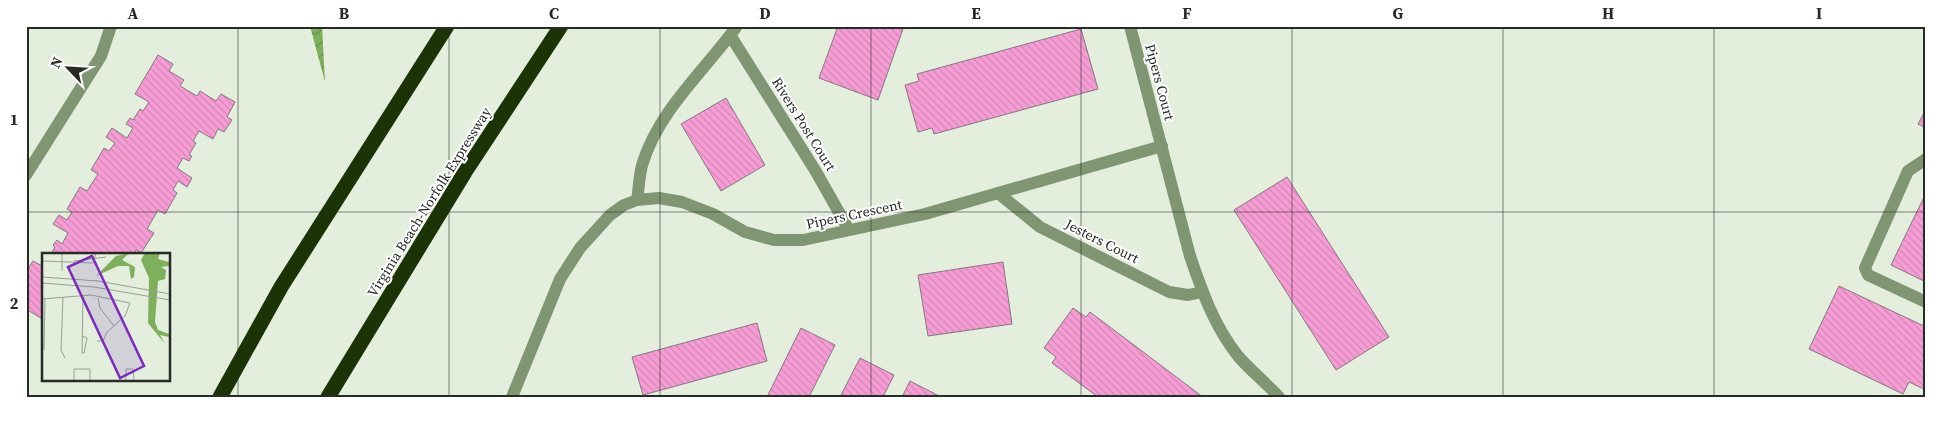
<svg xmlns="http://www.w3.org/2000/svg" width="1952" height="423" font-family="'Source Serif 4',serif">
<defs>
<pattern id="water-waves" width="16" height="10" patternUnits="userSpaceOnUse" patternTransform="scale(1.25)"><rect width="16" height="10" fill="#7eaf5a"/><path d="M0 5q4-4 8 0t8 0" fill="none" stroke="#678f4a"/></pattern>
<pattern id="building-back-hatch" width="6" height="6" patternUnits="userSpaceOnUse" patternTransform="scale(1.25)"><rect width="6" height="6" fill="#f79dd5"/><path d="M-1 5l2 2M0 0l6 6M5-1l2 2" fill="none" stroke="#d487b7"/></pattern>
</defs>
<rect width="100%" height="100%" fill="#e3eedd"/>
<path fill="url(#water-waves)" d="M310,26H322L325,82Z"/>
<path fill="url(#building-back-hatch)" stroke="#877680" d="M838,26H904L878,100L819,78Z
M1081,29L1098,89L934,134L932,128L918,132L905,85L919,81L917,74Z
M158,55L173,64L169,71L184,80L180,86L197,96L200,91L216,101L221,94L235,102L227,117L232,120L224,132L218,129L213,139L199,131L193,141L196,143L189,155L192,156L189,161L183,158L177,168L192,178L187,187L178,181L173,190L177,193L165,214L158,210L147,229L154,233L141,253L136,250L134,254H51L55,247L53,245L57,240L62,244L68,233L53,224L59,215L67,220L72,212L67,209L80,187L87,191L98,174L91,170L104,148L109,151L115,143L106,137L112,128L127,138L133,128L126,124L130,118L133,120L140,109L143,111L149,102L135,94Z
M726,98L765,165L721,191L681,124Z
M1926,109V128L1918,124Z
M1287,177L1389,337L1336,370L1234,210Z
M1926,193V282L1891,265Z
M33,261L44,267V320L26,309V272Z
M1003,262L1012,324L928,336L918,275Z
M1839,286L1926,327V390L1909,382L1903,394L1809,349Z
M1073,308L1086,317L1090,312L1203,397H1098L1052,363L1056,357L1044,348Z
M757,323L767,361L643,395L632,357Z
M801,328L835,345L809,397H767Z
M860,358L894,375L883,397H840Z
M910,381L941,397H902Z"/>
<g fill="none" stroke-linecap="round" stroke-linejoin="round">
<path stroke="#809672" stroke-width="12" d="M1130,26L1190,256C1202,291 1214,326 1238,356C1250,370 1266,383 1279,397
M730,35L815,170L849,230
M1926,159L1908,171L1865,268L1868,275L1926,302
M26,175L101,56L111,26
M998,193L1040,227L1169,292L1188,295L1202,292
M637,200C639,188 639,174 643,162C660,109 705,70 737,26
M512,397L560,279L580,248L610,215L624,205L637,200L659,198L682,202L713,214L745,232L774,240H803L925,214L1162,146"/>
<path stroke="#1b3305" stroke-width="15" d="M220,397L281,287L447,26
M328,397L465,172L561,26"/>
</g>
<path fill="none" stroke="#272b25" stroke-width="1" stroke-opacity="0.55" d="M238,26V397M449,26V397M660,26V397M871,26V397M1081,26V397M1292,26V397M1503,26V397M1714,26V397M26,212H1926"/>
<g text-anchor="middle" dominant-baseline="central" stroke-width="4" stroke-linejoin="round" paint-order="stroke">
<g font-size="14" fill="#272b25" stroke="#fff">
<text transform="translate(1160 82) rotate(75)">Pipers Court</text>
<text transform="translate(804 124) rotate(58)">Rivers Post Court</text>
<text transform="translate(429 202) rotate(-58)">Virginia Beach-Norfolk Expressway</text>
<text transform="translate(854 214) rotate(-12)">Pipers Crescent</text>
<text transform="translate(1102 241) rotate(27)">Jesters Court</text>
</g>
</g>
<g transform="translate(42 253)">
<rect width="128" height="128" fill="#e3eedd"/>
<path d="M87,0L80,7L93,14L92,24L89,26L87,13H76L54,23L74,3ZM103,0H118L116,6L127,9V13L119,14L124,17L123,26L116,28L113,69L116,77L127,81V84L118,82L123,91L106,70L107,25L99,7Z" fill="#7eaf5a"/>
<path fill="none" stroke="#98a093" stroke-width="1" d="M20,0V18M1,8L51,10L54,0M32,8L64,4M0,24L56,28L128,41M0,30L52,34L128,47M21,44L19,97L23,105M56,45L58,55L72,73M0,46L49,42L88,50L83,63L65,79L61,88H55M40,83L45,85L42,100H40L41,42M2,97L3,45M32,127V116H48V127M84,127V116H91L92,127"/>
<path fill="#7b2cbf" fill-opacity="0.15" stroke="#7b2cbf" stroke-width="2.5" d="M50,3L102,113L78,125L26,14Z"/>
<rect width="128" height="128" fill="none" stroke="#272b25" stroke-width="2.5"/>
</g>
<rect width="1952" height="423" fill="none" stroke="#ffffff" stroke-width="55"/>
<g transform="translate(68 68) rotate(295)" stroke="#ffffff" stroke-width="4" paint-order="stroke">
<path d="M0-4L9 19L0 12L-9 19Z" fill="#272b25"/>
<text y="-8" font-size="14" font-weight="bold" text-anchor="middle" fill="#272b25">N</text>
</g>
<rect x="28" y="28" width="1896" height="368" fill="none" stroke="#272b25" stroke-width="2"/>
<g font-size="16" text-anchor="middle" font-weight="bold" fill="#272b25">
<text x="133" y="19">A</text>
<text x="344" y="19">B</text>
<text x="554" y="19">C</text>
<text x="765" y="19">D</text>
<text x="976" y="19">E</text>
<text x="1187" y="19">F</text>
<text x="1398" y="19">G</text>
<text x="1608" y="19">H</text>
<text x="1819" y="19">I</text>
<text x="14" y="125">1</text>
<text x="14" y="309">2</text>
</g>
</svg>
